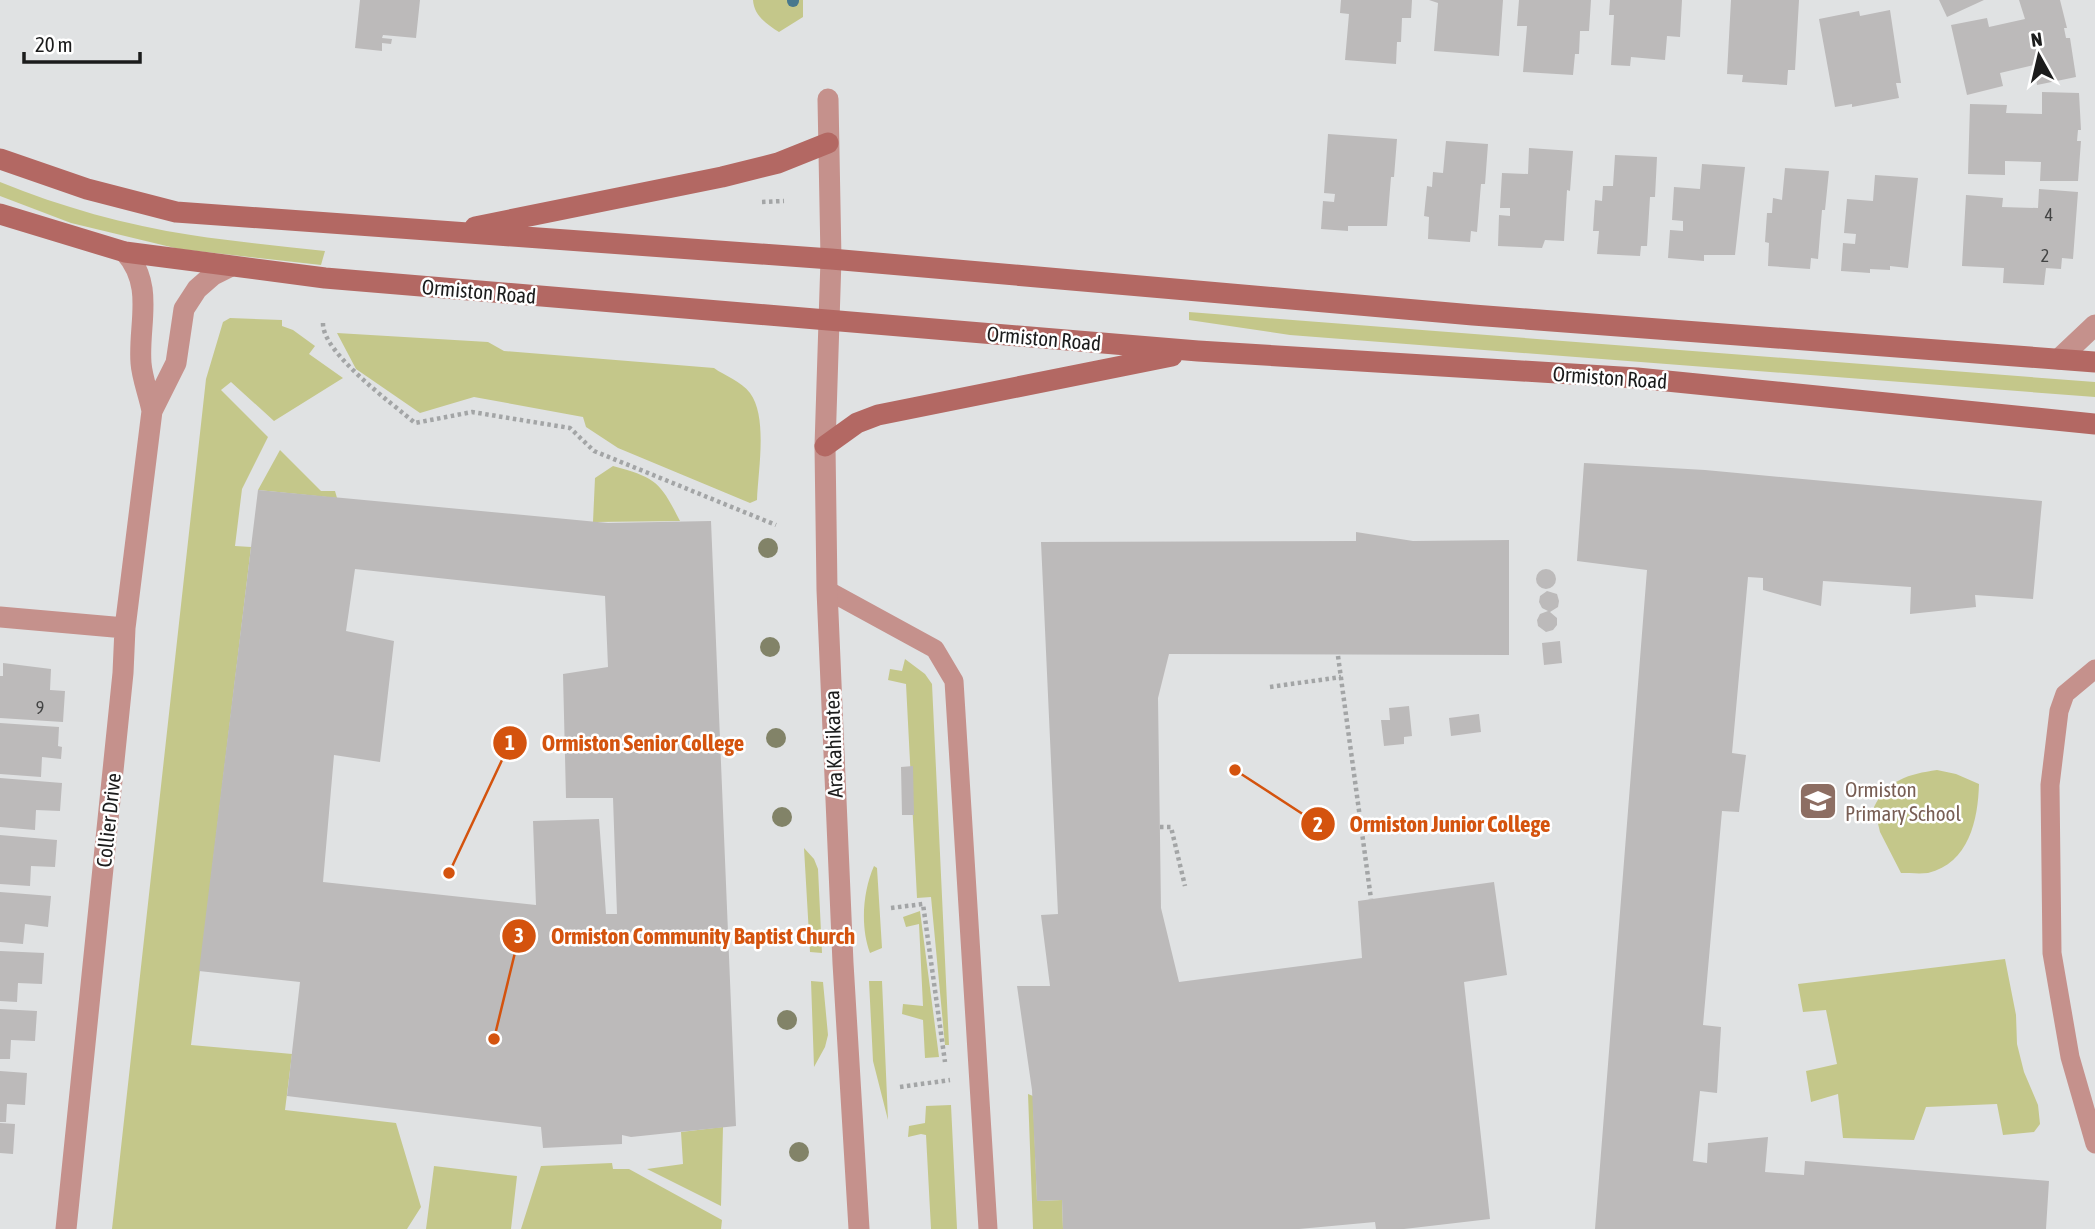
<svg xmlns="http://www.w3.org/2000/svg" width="2095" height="1229" font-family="'Asap Condensed',sans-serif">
<rect width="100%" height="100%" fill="#e0e2e3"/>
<path fill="#c4c78a" d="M753,0H803V17L779,32C767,24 754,16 753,0Z
M0,182C61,207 126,225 191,235C236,242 281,246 325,251L321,265L179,249L71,223L0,196Z
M1189,312L2095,382V397L1290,335L1189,320Z
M230,318L282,320V326L293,330L315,346L309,354L343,378L274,421L231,382L221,390L268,437L242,489L235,546L251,547L191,1045L292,1054L285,1110L396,1123L421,1207L407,1229H112L206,379L223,322Z
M337,333L488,342L504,351L714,368C725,376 741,381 750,393C768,417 758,471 757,500L750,503L618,448L586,427L583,417L474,397L420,413L356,369Z
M280,450L321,491H335L337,498L258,490Z
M613,466C657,478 660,482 680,521L593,522L595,478Z
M905,659L925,674L932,684L949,1045H945L931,897L917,898L906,684L888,680L890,669L902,671Z
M1937,770L1956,774L1979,784C1978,820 1969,863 1928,873C1920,874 1909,873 1901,873L1880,832L1874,807C1887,780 1909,774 1937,770Z
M804,848L814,859L818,869L822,953L810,952Z
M874,866L877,868L882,948L870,953C860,926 863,891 874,866Z
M920,911L939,1057L925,1058L923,1020L902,1014L903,1004L923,1006L919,924L906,927L903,917Z
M2005,959L2016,1015L2017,1044L2024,1072L2038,1105L2040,1124L2034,1132L2003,1135L1997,1104L1926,1107L1914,1140L1843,1138L1838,1094L1811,1102L1806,1071L1837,1064L1826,1010L1803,1012L1798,984Z
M811,981L823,982L828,1035L825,1047L814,1067Z
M869,981H882L888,1120L873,1061Z
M1028,1094L1033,1096L1037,1201L1062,1200L1063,1229H1033Z
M951,1105L957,1229H931L926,1135L921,1134L908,1137L909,1126L925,1123L926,1106Z
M723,1127L721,1206L647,1169L683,1164L681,1132Z
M612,1163L613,1169H629L722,1220L721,1229H521L541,1166Z
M434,1166L517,1176L511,1229H426Z"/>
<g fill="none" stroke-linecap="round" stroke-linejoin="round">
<path stroke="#47788d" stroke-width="12" d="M793,0V1"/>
</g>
<path fill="#bcbaba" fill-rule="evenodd" d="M360,0H420L416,38L383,35L382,38L392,39L391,44L382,43V51L355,48Z
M1341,0H1412L1411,18H1402L1401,42H1397L1396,64L1345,60L1349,14L1340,13Z
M1429,0H1503L1499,56L1434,51L1438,3Z
M1519,0H1591L1589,31H1580L1579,54H1575L1573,75L1523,72L1527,26H1517Z
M1610,0H1682L1680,37L1667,36L1665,60L1631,57L1630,66L1611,65L1614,15H1609Z
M1731,0H1799L1795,70H1788L1787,85L1742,82L1743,75L1727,74Z
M1939,0H1984L1947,17Z
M2019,0H2060L2067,28H2064L2066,38H2070L2076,77L2037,85L2034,65L2000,73L2003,86L1967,95L1951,25L1987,18L1989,27L2025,19Z
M1890,10L1901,83H1896L1899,98L1852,107V104L1835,107L1819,19L1859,11L1860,16Z
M2042,92L2079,93L2081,130H2078L2077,141H2081L2078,181H2040L2041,162L2005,161V175L1968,174L1970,104L2007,105L2006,113L2042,114Z
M1328,134L1397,139L1394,177H1391L1387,226H1348V231L1321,229L1323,201L1334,202L1335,194L1324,193Z
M1446,141L1488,144L1485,184H1481L1477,232L1471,231L1470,242L1428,239L1429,217L1424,216L1427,186L1432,187L1433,172L1443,173Z
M1529,148L1573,151L1570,191L1567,190L1564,241L1545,240L1542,248L1498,246L1499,215L1510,216V208H1500L1502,173L1528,174Z
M1615,155L1657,157L1655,197H1650L1647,246H1641L1640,256L1597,254L1599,231H1593L1595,200L1602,201L1603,186H1613Z
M1702,164L1745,167L1735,255H1704V261L1668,258L1670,230L1683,231V221L1672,220L1674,187L1700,189Z
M1785,168L1829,171L1825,210H1822L1818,259L1811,258L1810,269L1768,266L1769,243L1765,242L1767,213H1772L1773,198L1782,200Z
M1875,175L1918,178L1908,268L1890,266V270L1870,269V273L1841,271L1843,243L1855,244L1856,234L1844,233L1847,199L1873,201Z
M2039,189L2078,192L2073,259L2062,258L2061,269L2046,268L2044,285L2003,283L2004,268L1962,266L1966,195L2003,198L2002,207L2038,208Z
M1584,463L1705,470L2042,501L2033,599L1975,595L1976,607L1910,614L1911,587L1823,581L1821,606L1763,590V578L1748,577L1732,753L1746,755L1739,812L1722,811L1703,1025L1721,1027L1717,1093L1700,1091L1693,1161L1707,1163L1708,1143L1768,1137L1765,1172L1804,1175L1805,1161L2049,1181L2046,1229H1595L1647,570L1577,561Z
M258,490L608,523L711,521L736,1126L631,1137L622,1135V1144L543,1148L541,1127L287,1096L300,982L199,971ZM355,569L605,596L608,667L563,674L566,798H613L617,914H606L599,819L533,821L536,905L323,882L334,755L380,762L394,641L346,631Z
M1356,532L1413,541L1509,540V655L1169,654L1158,698L1161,908L1179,982L1362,958L1358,901L1494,882L1507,975L1464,982L1490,1219L1404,1229H1376L1375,1222L1299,1229H1063L1062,1200L1037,1201L1032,1090L1017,986H1050L1041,915L1058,914L1041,542L1356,541Z
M1536 579a10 10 0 1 1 20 0a10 10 0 1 1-20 0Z
M1547,591L1557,594L1559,601L1558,607L1550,612L1557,618V625L1553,630L1546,632L1538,626L1537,620L1540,614L1548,611L1542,608L1539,602L1540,596Z
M1560,641L1562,663L1544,665L1542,643Z
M3,663L51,669L50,690L65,691L63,722L0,718V676H3Z
M1409,706L1412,736L1404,737V744L1384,746L1381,720H1390L1389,708Z
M1479,714L1481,732L1451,736L1449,718Z
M0,723L59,727L58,746L62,747L61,759L42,757L41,777L0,774Z
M913,766L914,815H902L901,767Z
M0,778L62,783L60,811L36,810L35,830L0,827Z
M0,835L57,840L55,867L31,866L30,886L0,884Z
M0,892L51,896L48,927L25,924L23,944L0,942Z
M0,951L44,953L42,984L18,983L17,1002L0,1001Z
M0,1009L37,1011L35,1041L11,1040L10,1059H0Z
M0,1071L27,1073L25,1105L7,1104L6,1122H0Z
M0,1123L15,1124L13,1154L0,1153Z"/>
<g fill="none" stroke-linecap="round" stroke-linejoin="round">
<path stroke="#a3a5a6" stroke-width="4.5" stroke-dasharray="3.5 3.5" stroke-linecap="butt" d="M762,202L784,201
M323,323C322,353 393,404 415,423L472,412L570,428L594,451L776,525
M1338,656L1371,899
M1270,687L1341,677
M1160,827H1171L1185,886
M891,908L923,904L945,1062
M900,1087L950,1080"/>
<path stroke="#c5918c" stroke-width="19" d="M827,590L935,649L954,681L988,1229
M2095,669L2065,694L2059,711L2050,785L2052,953L2070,1057L2095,1144"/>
<path stroke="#c5918c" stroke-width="21" d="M828,99L831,259L825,446L827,590L843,963L859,1229
M125,252C155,286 138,324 141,363C142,378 149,395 152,411
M2059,359L2095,325
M0,617L125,628
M66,1229L123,673L125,628L152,411L176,363L184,309L197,289L213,275L229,267"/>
<path stroke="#b36863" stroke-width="21" d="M0,159L87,189L176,212L831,259L1473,315L2095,362
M0,214L125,252L325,278L1198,351L1637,378L2095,424
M475,227L722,177L778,163L828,143
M825,446L857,423L878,415L1172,356"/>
</g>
<g fill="#828368">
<circle cx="768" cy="548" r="10"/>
<circle cx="770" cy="647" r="10"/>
<circle cx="776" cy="738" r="10"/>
<circle cx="782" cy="817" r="10"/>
<circle cx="787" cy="1020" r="10"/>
<circle cx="799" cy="1152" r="10"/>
</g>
<defs>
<g id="school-square" transform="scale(2.0125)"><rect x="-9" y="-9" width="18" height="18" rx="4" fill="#8d6e63" stroke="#fff"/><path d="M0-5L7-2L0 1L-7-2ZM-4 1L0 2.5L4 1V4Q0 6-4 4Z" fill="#fff"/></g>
</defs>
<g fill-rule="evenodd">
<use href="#school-square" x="1818" y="801"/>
</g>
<g text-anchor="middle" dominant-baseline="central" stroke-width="5" stroke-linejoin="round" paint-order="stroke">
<g font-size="18" fill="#434444">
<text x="2049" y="214">4</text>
<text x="2045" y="255">2</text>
<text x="40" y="707">9</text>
</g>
<g font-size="21" fill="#1b1c1c" stroke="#fff">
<text transform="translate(479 291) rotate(5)">Ormiston Road</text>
<text transform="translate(1044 338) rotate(5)">Ormiston Road</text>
<text transform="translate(1610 377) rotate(4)">Ormiston Road</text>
<text transform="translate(833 744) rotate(-92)">Ara Kahikatea</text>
<text transform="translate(108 820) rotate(-84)">Collier Drive</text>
</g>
<g font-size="21" fill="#785e54" stroke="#fff" text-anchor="start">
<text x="1845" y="789">Ormiston<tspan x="1845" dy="24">Primary School</tspan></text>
</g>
</g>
<path fill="none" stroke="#d4530e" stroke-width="2.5" d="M449 873L510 743M1235 770L1318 824M494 1039L519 936"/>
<g fill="#d4530e" stroke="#fff" stroke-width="2.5">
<circle cx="449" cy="873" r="7"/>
<circle cx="1235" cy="770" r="7"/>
<circle cx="494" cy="1039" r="7"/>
<circle cx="510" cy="743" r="18"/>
<circle cx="1318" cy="824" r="18"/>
<circle cx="519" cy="936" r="18"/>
</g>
<g font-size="21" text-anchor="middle" font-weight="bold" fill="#fff">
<text x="510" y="750">1</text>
<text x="1318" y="832">2</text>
<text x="519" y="943">3</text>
</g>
<g font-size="23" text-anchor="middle" font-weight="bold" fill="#d4530e" stroke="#fff" stroke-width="5" stroke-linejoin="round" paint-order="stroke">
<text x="643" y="751">Ormiston Senior College</text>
<text x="1450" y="832">Ormiston Junior College</text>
<text x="703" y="944">Ormiston Community Baptist Church</text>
</g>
<g transform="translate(2039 56) rotate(352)" stroke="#ffffff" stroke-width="5" paint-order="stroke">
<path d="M0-5L12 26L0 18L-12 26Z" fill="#1b1c1c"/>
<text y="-10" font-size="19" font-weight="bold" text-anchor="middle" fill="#1b1c1c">N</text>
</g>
<path d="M24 52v10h116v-10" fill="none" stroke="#1b1c1c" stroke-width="3.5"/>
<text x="35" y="52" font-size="21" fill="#1b1c1c" stroke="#ffffff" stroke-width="5" paint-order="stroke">20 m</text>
</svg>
